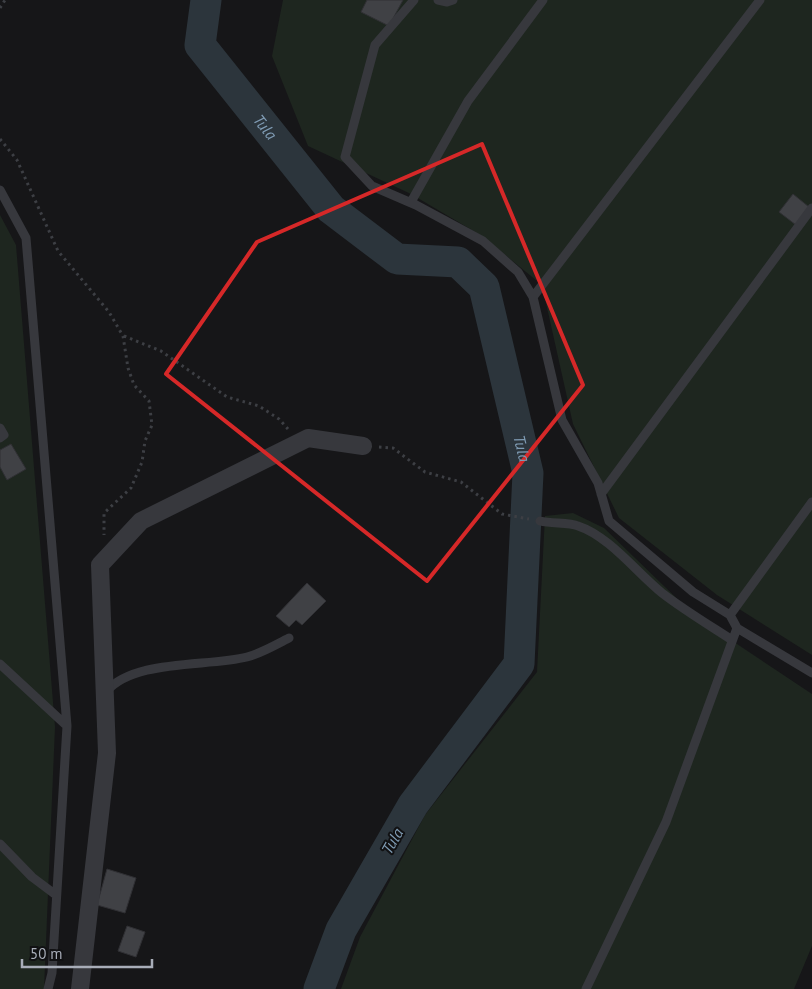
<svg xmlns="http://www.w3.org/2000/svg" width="812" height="989" font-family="'PT Sans',sans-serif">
<rect width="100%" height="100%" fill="#161618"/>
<path fill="#1e261f" d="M283,0H812V655L717,595L619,518L573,424L542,285L482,236L411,194L308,146L272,56Z
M0,215L16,245L55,727L44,989H0Z
M573,513L604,528L695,616L812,694V946L794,989H341L360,937L425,815L537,672L545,516Z"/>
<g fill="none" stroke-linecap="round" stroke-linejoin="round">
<path stroke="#2c353c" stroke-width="31" id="s1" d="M206,0L200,45L331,209L397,259L458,262L484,287L528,473L519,664L413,805L341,930L319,989"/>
</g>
<path fill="#404145" stroke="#303034" d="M367,0H403L389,26L361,12Z
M793,194L809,207L796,225L779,212Z
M11,444L26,469L7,480L0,467V450Z
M307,583L326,601L302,625L296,620L289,627L276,616Z
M107,869L136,878L125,913L97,905Z
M127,926L145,932L136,957L118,951Z"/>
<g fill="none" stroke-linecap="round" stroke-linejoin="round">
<path stroke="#3d3f44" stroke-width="3" stroke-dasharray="2.5 4" stroke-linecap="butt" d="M0,8L5,0
M0,139L17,160L58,251L109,312L123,336L128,368L134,385L149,401L152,425L145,441L142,462L131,488L104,513V535
M124,336L161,351L227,397L259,406L279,419L288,429
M379,447L393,448L425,472L461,482L502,514L529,519"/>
<path stroke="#37383d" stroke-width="9" d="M414,0L375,45L345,157L372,186L416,205L483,241L518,272L533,297L562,420L598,483L609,521L693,592L730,615L737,628L812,673
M438,0L447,2L453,0
M0,190L26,238L67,726L52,973L48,989
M411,202L468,101L543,0
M533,297L760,0
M0,428L4,435L0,438
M601,494L812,208
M540,521C552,524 569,522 578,526C609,536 637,573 662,593C684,610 709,625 732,640
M730,615L812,502
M0,664L67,726
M106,692C133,659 207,667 247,657C262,653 275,645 289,638
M0,844L32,877L56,895
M586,989L666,822L737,628"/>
<path stroke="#37383d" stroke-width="18" d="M80,989L107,753L100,565L141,521L308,438L363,446"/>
</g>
<path fill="none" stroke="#d62828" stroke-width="4" stroke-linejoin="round" d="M482,144L583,385L427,581L166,374L257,242Z"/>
<g text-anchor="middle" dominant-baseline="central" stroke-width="4" stroke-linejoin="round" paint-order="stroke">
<g font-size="16" font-style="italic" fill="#7f9bb3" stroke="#111113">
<text stroke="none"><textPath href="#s1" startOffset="150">Tula</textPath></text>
<text stroke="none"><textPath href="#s1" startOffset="601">Tula</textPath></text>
<text transform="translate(392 841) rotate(-60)">Tula</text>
</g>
</g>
<path d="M22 959v8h130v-8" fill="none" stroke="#a8adb8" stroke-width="2.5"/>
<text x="30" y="959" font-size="15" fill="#a8adb8" stroke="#111113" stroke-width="4" paint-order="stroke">50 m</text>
</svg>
